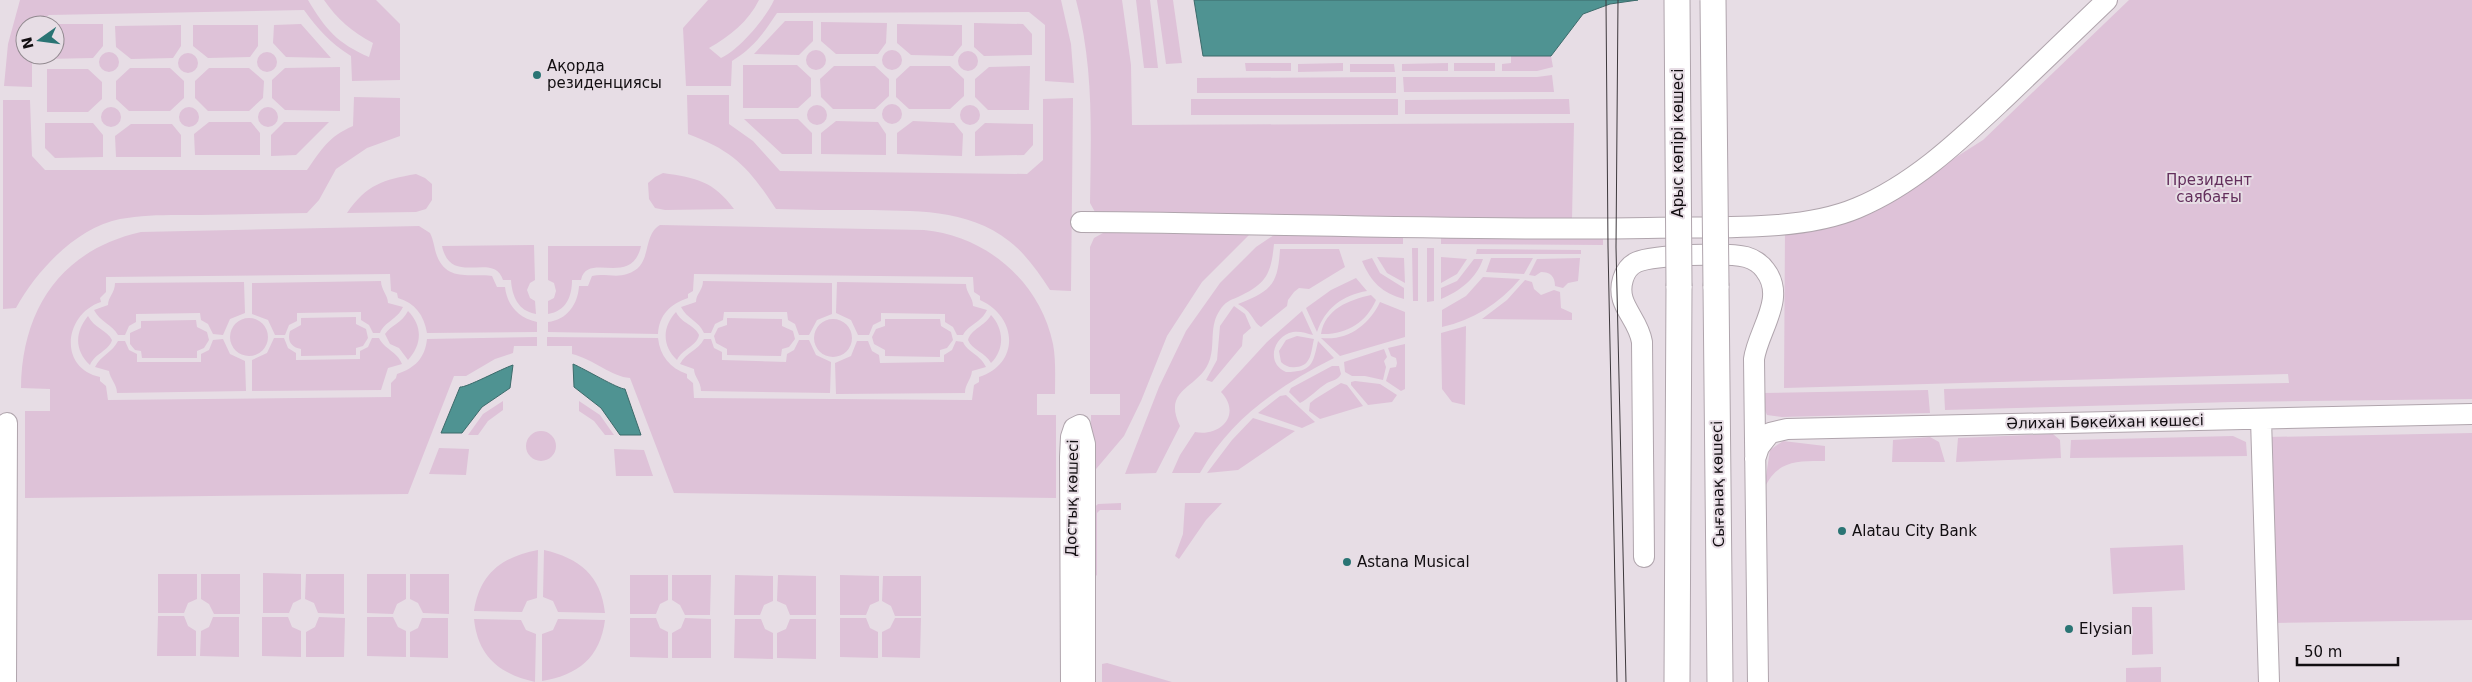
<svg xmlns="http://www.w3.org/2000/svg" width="2472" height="682" font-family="'DejaVu Sans',sans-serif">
<rect width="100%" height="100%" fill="#e7dde5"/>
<path fill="#dec2d8" d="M20,0H308C326,30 337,43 369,57L373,43C352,32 337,19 324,0H376L400,24V80L352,81L351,56C330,43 318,29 304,10L49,15L36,25H25V55H32V87L4,86L8,44Z
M708,0H759C748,22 730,36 709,48L721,58C739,50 766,18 774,0H1061L1071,44L1074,83L1045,81V25L1029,12L777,13C763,34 754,47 732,61L731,86H686L683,28Z
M1076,0H1122L1131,65L1132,125L1574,123L1572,219L1095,212L1090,203C1091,135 1094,67 1076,0Z
M1136,0H1150L1158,68H1144Z
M1157,0H1173L1182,63L1166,64Z
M2129,0H2472V399L2232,402L1945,410L1944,389L2289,383L2288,374L1784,388L1785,230L1865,215L1983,140Z
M785,21H813V41L799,55L754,54Z
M821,22L887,23L886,43L878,54H836L821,41Z
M974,23L1023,24L1032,34V55L984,56L974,47Z
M55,24H103V46L93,58L45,59V55H55Z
M301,24L331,58L286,57L273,43L274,25Z
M897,24L962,25V45L953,56L911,55L897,43Z
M181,25V46L173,58L131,59L116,47L115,26Z
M193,25H258V46L250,57L208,58L193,46Z
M806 60a10 10 0 1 1 20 0a10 10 0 1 1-20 0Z
M882 60a10 10 0 1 1 20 0a10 10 0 1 1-20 0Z
M958 61a10 10 0 1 1 20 0a10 10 0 1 1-20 0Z
M99 62a10 10 0 1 1 20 0a10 10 0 1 1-20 0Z
M257 62a10 10 0 1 1 20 0a10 10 0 1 1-20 0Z
M178 63a10 10 0 1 1 20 0a10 10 0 1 1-20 0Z
M1511,56H1551L1553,67L1537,71H1502V64L1511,63Z
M1245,63H1291V71H1246Z
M1343,63V71L1298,72V64Z
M1448,63V71H1402V64Z
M1454,63H1495V71H1454Z
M1350,64H1394L1395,72H1350Z
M743,65H797L811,78V96L798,108H743Z
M834,66H875L889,79V96L875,109H833L821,97L820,79Z
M910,66H950L964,79V96L950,109H909L896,97V79Z
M1030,66L1029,110H988L975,97V79L989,67Z
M340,67V111L285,110L272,98V80L285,68Z
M130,68H170L184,81V98L170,111H129L116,99V81Z
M209,68H249L264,81L263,98L249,111H208L195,98V81Z
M47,69H88L102,82V99L88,112H47Z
M1552,75L1554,92H1404L1403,77H1537Z
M1396,77V93H1197V78Z
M687,95H729V124L753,141L780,171L1027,174L1043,160V99L1073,98L1071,291L1050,290C1038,272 1026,254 1009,241C968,208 912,211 863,210C834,210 805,210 776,209C749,168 734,151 688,134Z
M354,97L400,98V136L367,148L336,169L319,200L307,213C272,214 236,214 200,215C174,215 147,214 120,219C76,228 37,270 16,308L3,309V100H30L32,156L45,170H307C322,149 328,137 353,126Z
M1191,99H1398V115H1191Z
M1569,99L1570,114H1405V100Z
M882 114a10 10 0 1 1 20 0a10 10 0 1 1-20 0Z
M807 115a10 10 0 1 1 20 0a10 10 0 1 1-20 0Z
M960 115a10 10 0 1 1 20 0a10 10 0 1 1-20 0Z
M258 117a10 10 0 1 1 20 0a10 10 0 1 1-20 0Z
M101 117a10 10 0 1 1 20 0a10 10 0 1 1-20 0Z
M179 117a10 10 0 1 1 20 0a10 10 0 1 1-20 0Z
M744,119H798L812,133V154H782Z
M836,121L878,122L886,134V155L821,154V133Z
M913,121L954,123L963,134L962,156L897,154V133Z
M209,122H251L260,133V155H195L194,134Z
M284,122H329L296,155L271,156V135Z
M45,123H93L103,135V157L55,158L45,148Z
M985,123L1033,124V145L1024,155L975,156V132Z
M131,124H172L181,135V157H116L115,136Z
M663,173C697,178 713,181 734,209L665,210L655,208L649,199L648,183L655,177Z
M416,174L425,178L432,184V200L426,209L416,212L347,213C367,184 383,180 416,174Z
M660,225L924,230C986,236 1040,281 1053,344C1056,360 1055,378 1055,394H1037V415H1056V498L674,493L630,378C612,377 593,359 572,354V346H547V337L658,338C660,356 670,368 687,374V378L693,383L694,398L972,400L974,385L979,382V377C1020,364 1018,317 980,300V296L974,292L973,277L694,274L693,291L688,294V298C670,304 659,315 658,334L548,332V322C567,320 578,304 579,286H588L592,276C603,273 616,278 627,274C654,266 641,236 660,225Z
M419,226L430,233C434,241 434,248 437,256C447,282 471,273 492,276L497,287H505C507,305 518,318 537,322V332L427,333C424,315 415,303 398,298L397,293L391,291L390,274L106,277V292L100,298L101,302C64,314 58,368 100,377V381L106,386L108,400L391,397V383L396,378L397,374C415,368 425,358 427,339L537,337V346H514L513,353L495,359L466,376H454L408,494L25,498V411H50V389L21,388C22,309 61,250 141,232Z
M1103,233L1250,234L1202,282L1167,336L1141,401L1124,436L1091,475V415H1120V394H1090V247L1094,238Z
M1403,233V244H1274C1271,275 1266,284 1238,297C1230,300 1224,303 1220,310C1209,326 1215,343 1210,359C1201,389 1161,387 1180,426L1156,473L1125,474L1159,387L1186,331L1220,283L1256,247L1274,235Z
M1441,234L1603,236V245L1441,244Z
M534,245L535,280L530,283L527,290L530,298L535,301L536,314C518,311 512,296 511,280H503C494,250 451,288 442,246Z
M548,246H641C632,288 587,251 581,280H572C572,297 566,311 548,314V301L554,298L556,291L554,283L548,280Z
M1412,248H1418V301H1413Z
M1427,248H1434V301L1427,302Z
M1280,249H1339L1345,267L1309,289L1299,288L1294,292L1288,300L1287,306L1261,327C1252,321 1254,313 1238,304C1271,291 1278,285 1280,249Z
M1477,249L1581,250V254H1476Z
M1377,257L1404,258L1405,283L1387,273Z
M1441,257L1467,259L1457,274L1441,283Z
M1372,258L1380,273L1404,288V299C1382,293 1371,282 1362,261Z
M1491,258H1533L1524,274L1486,272Z
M1580,258L1578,281L1568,283L1563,288L1555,286C1555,276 1550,272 1541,272L1535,276L1529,275L1537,259Z
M1474,259H1483C1476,279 1460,291 1441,299V288L1457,281Z
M1483,277L1520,279C1499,304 1473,320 1442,327V310L1466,296Z
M1356,278L1367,291C1343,295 1325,308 1317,332L1306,308L1331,290Z
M1525,280L1532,282L1534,289L1541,295L1554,290L1560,292L1561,308L1572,313V320L1482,319L1507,300Z
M381,281C381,290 388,295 388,303L403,307C397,320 385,321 380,333H373L369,325L361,320V312L297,313V321L289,325L285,335H275L268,320L252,314V283Z
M703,281L832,283V314L817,320L809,335H799L795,324L788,320L787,312H724L723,320L715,324L711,333H704C699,321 687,319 681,307L696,302C696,294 703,290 703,281Z
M244,282L245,313L230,319L223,335L213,334L208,324L201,320L200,313L136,314V322L129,326L125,335H118C112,324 100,322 94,310L108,305C108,297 115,293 115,283Z
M837,282L966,284C966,293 973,297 973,306L987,310C981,323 969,324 963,335H957L953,327L945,322V314L881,313V321L873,325L869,335H858L851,320L836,313Z
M1371,295L1376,300C1366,323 1346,335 1321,334C1325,309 1349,300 1371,295Z
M1380,302L1405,312V337L1340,356L1321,338C1348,341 1369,325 1380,302Z
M1234,306L1245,314L1251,328L1243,335L1242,346L1212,382L1206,380L1217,360L1220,326Z
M408,311C423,326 422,345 408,360L399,348L390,344L385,334C391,325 402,323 408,311Z
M1302,311L1313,335C1305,333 1298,330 1289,333C1272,340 1267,364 1286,372C1312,372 1313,364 1318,341L1334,358C1279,386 1231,418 1200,473H1172L1180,455L1195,432C1221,437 1242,414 1221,392L1267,342Z
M676,312C682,324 695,325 699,335C697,346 682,349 677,360C662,346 662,327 676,312Z
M991,315C1004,329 1005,349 991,363C985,352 972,350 968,340C971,329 985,326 991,315Z
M88,316C94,328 107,330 112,340C109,351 95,353 90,365C74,350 75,332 88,316Z
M356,317V324L366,329L368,338L363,346L356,348V355L301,356V349C291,347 287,341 290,331L301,325V318Z
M230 337a19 19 0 1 1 38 0a19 19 0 1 1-38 0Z
M727,318L782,319V326L793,331L795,339L789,347L782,349L781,356L727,355V349L716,343L714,336L718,328L727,325Z
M814 338a19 19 0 1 1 38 0a19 19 0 1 1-38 0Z
M885,319H940L941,326L951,332L953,340L947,348L940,350V357L885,356V350L874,344L872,337L876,329L885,326Z
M196,320L197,327L207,332L209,340L204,348L197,351V358H142L141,351L135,350L130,344V333L141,328V321Z
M1466,326L1465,405L1452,402L1442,389L1441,333Z
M1297,336L1314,339C1311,351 1312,366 1296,367C1290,368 1285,366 1281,362L1279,351L1286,340Z
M274,338H284L288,348L296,353V360L360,359V351L368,347L372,338H379C385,350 397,351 402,364L388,368L381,390L252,391V360L267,353Z
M223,339L230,354L245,361L246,391L117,393C117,384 110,379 109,371L95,367C101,355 112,353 118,341H125L129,350L137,354V362H201V354L209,350L213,340Z
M704,339H711L714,348L722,352V360L786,362L787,354L794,350L799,340H809L816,355L831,362L830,393L701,391C701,381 694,377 694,369L680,364C686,352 698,351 704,339Z
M857,341H868L872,351L879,355L880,363L944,362V355L952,350L956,341L963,342C968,353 980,354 986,367L972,371C971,380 965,384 965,393L836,394L835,363L851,356Z
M1405,344V389L1401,391L1386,381L1390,368L1396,367L1397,363L1396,358L1391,356L1388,348Z
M1384,349L1387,357L1384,361L1386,367L1383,380L1365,376H1352L1345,372L1344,362Z
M1332,366H1339L1341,374C1338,380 1333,380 1327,383C1317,389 1310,398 1300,403L1289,392L1291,388Z
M1355,381L1380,384L1397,395L1392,402L1368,405L1351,385V382Z
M1341,383L1347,385L1363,406L1320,419L1309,411L1310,403L1315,399Z
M1928,390L1930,413L1782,417L1767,415L1762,404V393Z
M1286,395L1315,422L1302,428L1258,413L1280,396Z
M503,401V410L488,421L478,435H468L483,414Z
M579,401L600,415L614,435H605L594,421L579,411Z
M1253,418L1295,431L1238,470L1207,473L1232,440Z
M526 446a15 15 0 1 1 30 0a15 15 0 1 1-30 0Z
M2472,433V620L2273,623L2268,437Z
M2053,434L2060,440L2061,458L1956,462L1958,438Z
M2233,436L2246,442L2247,456L2070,458L2071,440Z
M1930,437L1939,442L1945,462H1892L1893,440Z
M1783,441L1825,446V461C1797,461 1777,460 1764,489L1770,450Z
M439,448L469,449L466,475L429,474Z
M614,449L644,450L653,476H616Z
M1121,503V510H1100L1097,513V576L1091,569L1090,511L1098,504Z
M1185,503H1222L1206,520L1179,559L1175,556L1183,534Z
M2183,545L2185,590L2113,594L2110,548Z
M538,550L537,598L527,601L522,612L474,611C480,573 502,557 538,550Z
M544,550C579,558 601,575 605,613L558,612L553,601L543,597Z
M263,573L301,574V599L293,603L289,613H263Z
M158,574H197V599L188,603L184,613H158Z
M201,574H240V614H214L209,604L201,599Z
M306,574H344V614L318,613L314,603L305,599Z
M367,574H406V599L397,604L393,614L367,613Z
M410,574H449V614L423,613L418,603L410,599Z
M630,575H668V600L660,604L656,614H630Z
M672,575H711L710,615H685L680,605L672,600Z
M735,575L773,576V601L764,605L760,615H734Z
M778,575L816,576V615H790L786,605L777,601Z
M840,575L879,576V601L870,605L866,615H840Z
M883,576H921V616H895L891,606L882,601Z
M2132,607H2152L2153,654L2132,655Z
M158,616H184L188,626L196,631V656H157Z
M213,617H239V657L200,656L201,631L209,627Z
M262,617H288L292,627L301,631V657L262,656Z
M319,617L345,618L344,657H306V632L315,627Z
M367,617H393L398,627L406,631V657L367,656Z
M422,618H448V658L410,657V632L418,628Z
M630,618H656L660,628L668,632V658L630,657Z
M685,618L711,619V658H672V633L681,628Z
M840,618H866L870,628L878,632V658L840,657Z
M895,618H921L920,658L882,657V632L890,628Z
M474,619L521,620L526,630L536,634L535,682C500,674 478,657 474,619Z
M558,619L605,620C600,658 578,675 542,681V634L553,630Z
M735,619H761L765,629L773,633V659L734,658Z
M790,619H816V659L777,658V633L786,629Z
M1107,663L1172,682H1102V664Z
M2161,667V682H2126V668Z"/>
<path fill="#4f9392" stroke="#3d6b6b" d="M1194,0H1638L1610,4L1583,14L1551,56H1203Z
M573,364C585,369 618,389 625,389L641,435H620L601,408L574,387Z
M513,365L510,388L482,407L462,433H441L460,387C466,388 501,369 513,365Z"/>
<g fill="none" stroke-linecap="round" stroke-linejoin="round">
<g stroke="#b0a5ad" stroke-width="22">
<path id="minor" d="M1081,222C1270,223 1459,231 1647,228C1710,226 1798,233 1857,208C1915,184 1962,138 2007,96C2040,64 2074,32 2107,0
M2261,419L2269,682
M1755,459L1759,447L1770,433L1787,429L2472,414
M1644,557L1642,342C1638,317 1615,305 1623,279C1625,272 1630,265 1637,262C1654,255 1728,252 1746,257C1753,259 1761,264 1765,270C1787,298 1758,330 1754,359L1758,682
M6,682L7,423
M1071,682L1070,457L1071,437L1074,428L1080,425L1085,444V682"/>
</g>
<g stroke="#b0a5ad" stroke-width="27">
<path id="major" d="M1716,286L1720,682
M1677,682L1679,286"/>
</g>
<use href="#minor" stroke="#fff" stroke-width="20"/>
<use href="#major" stroke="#fff" stroke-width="25"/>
<path stroke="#3d383c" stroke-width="1" d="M1606,0L1608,247L1617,682
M1618,0L1616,247L1626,682"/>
<g stroke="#b0a5ad" stroke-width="27" stroke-linecap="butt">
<path id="major-bridge" d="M1677,0L1679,286
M1713,0L1716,286"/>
</g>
<use href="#major-bridge" stroke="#fff" stroke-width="25"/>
</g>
<g fill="#2a7474" stroke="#e7dde5" stroke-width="2">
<circle cx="537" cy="75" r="5"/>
<circle cx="1842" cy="531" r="5"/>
<circle cx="1347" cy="562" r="5"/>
<circle cx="2069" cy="629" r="5"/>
</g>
<g text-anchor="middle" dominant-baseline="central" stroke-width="4" stroke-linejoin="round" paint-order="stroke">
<g font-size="15" fill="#120e11" stroke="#e7dde5" text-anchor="start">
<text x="547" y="66">Ақорда<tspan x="547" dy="17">резиденциясы</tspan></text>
<text x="1852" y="531">Alatau City Bank</text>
<text x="1357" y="562">Astana Musical</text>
<text x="2079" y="629">Elysian</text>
</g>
<g font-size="15" fill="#120e11" stroke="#e7dde5">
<text transform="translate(1678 143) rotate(-90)">Арыс көпірі көшесі</text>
<text transform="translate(2105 422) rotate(-1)">Әлихан Бөкейхан көшесі</text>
<text transform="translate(1718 484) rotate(-91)">Сығанақ көшесі</text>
<text transform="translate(1072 498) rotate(-89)">Достық көшесі</text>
</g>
<g font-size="15" fill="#632f5c" stroke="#e7dde5">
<text x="2209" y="180">Президент<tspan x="2209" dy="17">саябағы</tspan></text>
</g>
</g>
<g transform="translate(40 40) rotate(256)"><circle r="24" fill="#e7dde5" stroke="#928a90"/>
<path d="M0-4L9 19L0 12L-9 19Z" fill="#2a7474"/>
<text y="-8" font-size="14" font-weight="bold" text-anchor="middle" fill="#120e11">N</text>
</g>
<path d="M2297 657v8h101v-8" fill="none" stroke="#120e11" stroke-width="2.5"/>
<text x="2304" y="657" font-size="15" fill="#120e11" stroke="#e7dde5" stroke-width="4" paint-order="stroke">50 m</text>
</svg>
